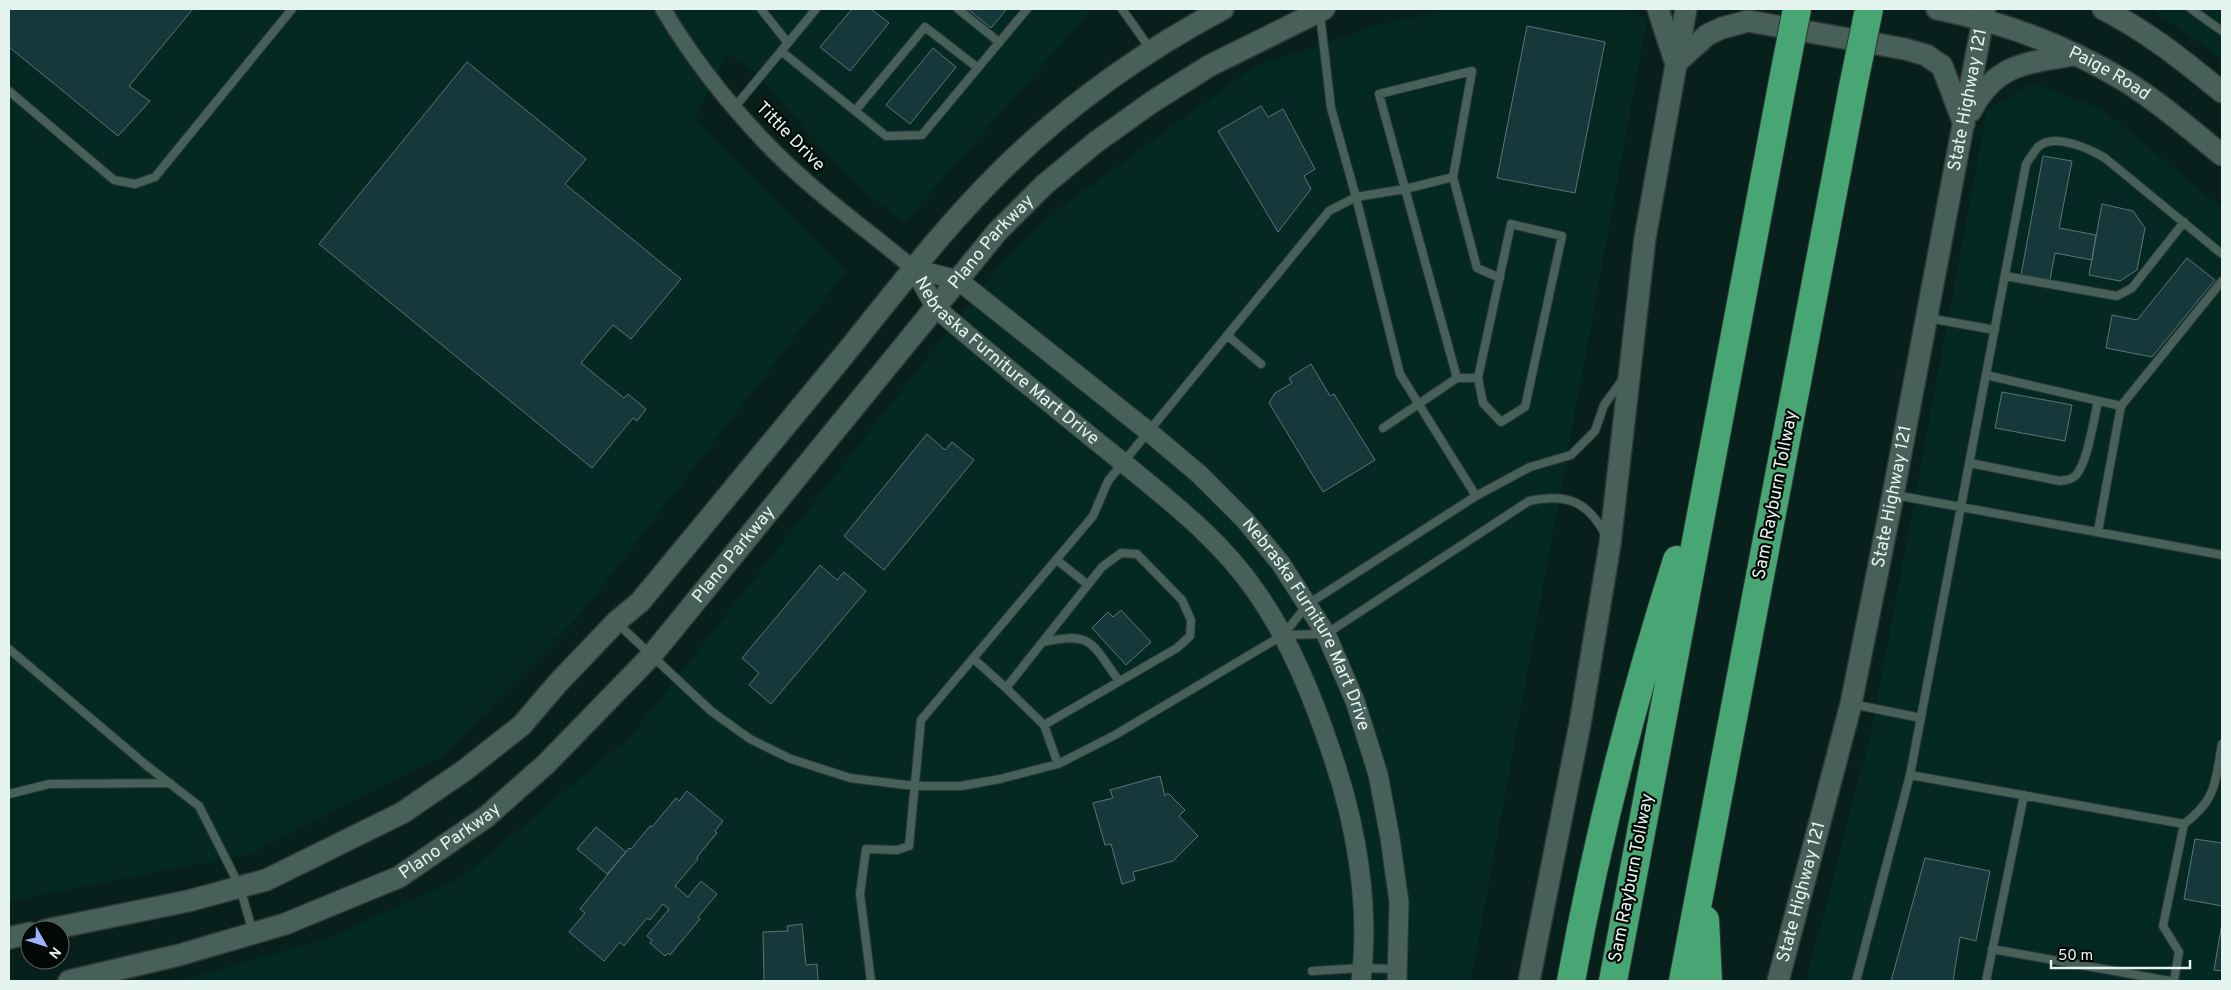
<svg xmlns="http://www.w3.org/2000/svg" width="2231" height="990" font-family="Overpass,sans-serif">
<rect width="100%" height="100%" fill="#07201b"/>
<path fill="#042922" d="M9,9H1092L904,223L874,199L829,156L755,72L727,54L695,118L846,271L580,615L442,756L250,854L15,900L9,904Z
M1445,9H1621L1647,19L1471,981H178L327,939L462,877L632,735L988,280L1006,258L1060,208L1254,67L1375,26Z
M2151,9H2222V60L2207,48Z
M2034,83L2103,110L2222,208V981H1806L1871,733L1987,110Z"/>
<path fill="#15393a" stroke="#597576" d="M9,9H193L129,86L150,101L118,136L9,47Z
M852,9H871L889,23L850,71L820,47Z
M968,9H1004L1006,10L991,28Z
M1527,26L1605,42L1575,193L1497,178Z
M933,48L956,67L910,124L886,105Z
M467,62L586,159L565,184L681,279L631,339L613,325L581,363L624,398L628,394L646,409L637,421L633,418L592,468L319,244Z
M1261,106L1268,117L1283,109L1315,169L1304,176L1311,189L1278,232L1218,131Z
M2043,156L2072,161L2059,228L2096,235L2092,260L2055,253L2050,280L2021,275Z
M2102,204L2133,211L2145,228L2137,270L2120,281L2089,275Z
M2187,258L2215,280L2152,357L2106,348L2112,315L2137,320Z
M1311,364L1330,396L1334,394L1375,460L1323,492L1269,403L1275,393L1292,383L1289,378Z
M2002,392L2072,405L2065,441L1995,428Z
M927,434L945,450L952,442L974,460L884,570L844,536Z
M820,565L837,580L844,572L866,591L771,704L749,685L759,673L742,658Z
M1121,610L1151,642L1126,665L1092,628L1108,612L1113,617Z
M1160,776L1165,796L1168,793L1185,810L1179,816L1198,836L1173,861L1133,872L1135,880L1122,884L1111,844L1105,845L1093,803L1113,798L1110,790Z
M687,791L723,821L715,831L717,833L697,857L698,859L675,886L688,897L701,881L717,894L698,917L700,919L670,955L668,953L665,956L650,943L652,940L647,936L669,909L663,904L650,920L647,918L624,946L620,942L604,961L569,932L585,913L580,909L629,848L631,849L650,826L652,827L676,798L679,801Z
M596,827L626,852L607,874L577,849Z
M2195,839L2222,843V906L2184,899Z
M1925,858L1990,871L1976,941L1960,937L1953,981H1891Z
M2222,923V971L2214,970Z
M802,924L806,965L817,964L818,981H764L763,932L788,931L787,926Z"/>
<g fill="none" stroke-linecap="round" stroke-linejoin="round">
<g stroke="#2e3835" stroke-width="10">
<path id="service" d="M761,9L788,43
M958,9L999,42
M1122,9L1151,50
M2191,9L2222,31
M1320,14L1331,108L1356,197L1400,374L1476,496
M781,51L886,136L922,135L1027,9
M9,91L114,180L135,184L155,177L292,9
M734,108L816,9
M855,111L925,27L978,68
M1511,224L1562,236L1525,407L1501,422L1483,403L1478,378Z
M2005,276L2117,296L2132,288L2184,222
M1928,318L1995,330
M1228,336L1261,364
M1986,375L2121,406
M1478,378H1457L1379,94L1472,71L1453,177L1477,268L1500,278
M1383,428L1457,378
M1970,463L2060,481C2065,480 2071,480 2075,476C2087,466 2094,418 2098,401
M1895,495L2222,555
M2098,531L2121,406L2222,281
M1057,560L1088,585
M618,624L711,711L750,739L791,759L850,778L914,786H961L1000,779L1058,764L1115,735L1283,635L1308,604L1476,496L1530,467L1571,455L1595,431L1604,405L1623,379
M1285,635L1326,634L1529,501C1567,493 1588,501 1606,536
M1043,642C1093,631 1091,643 1119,681
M9,649L146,765L199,806L240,887L253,933
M974,659L1006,688
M1852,704L1921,718
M1044,725L1006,688L1102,567L1121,553L1137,554L1182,600L1191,620L1190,636L1177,648L1044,725L1058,764
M1910,775L2184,824
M9,794L49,784L170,783
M1992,949L2170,981
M1312,971L1362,968L1397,969
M871,981L860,894L866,849L897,850L909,846L921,720L1093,516L1108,481L1329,211L1356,197L1405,189L1453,177
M1856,981L1910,775L2026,164C2030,158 2034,152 2038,147C2054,132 2090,149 2105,158L2222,254
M1986,981L2024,795
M2174,981L2179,952L2163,926L2184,824C2217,799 2215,783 2222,744"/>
</g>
<g stroke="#2e3835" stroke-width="18">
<path id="minor" d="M663,9C691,56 726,101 764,141C809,189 864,227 914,269"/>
</g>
<g stroke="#2e3835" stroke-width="21">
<g id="tertiary">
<path id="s1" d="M914,269L958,280L1149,432L1199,474L1245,520L1281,564L1326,634L1355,701L1378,774L1390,838L1399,902L1397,981"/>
<path id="s2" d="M914,269L936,308C996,360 1059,411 1121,461C1170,501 1221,540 1257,593C1291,642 1314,700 1333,757C1357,828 1370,907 1361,981"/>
</g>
</g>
<g stroke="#2e3835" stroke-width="24">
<g id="secondary">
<path d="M1658,9L1674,58"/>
<path id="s3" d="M1937,9C2003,22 2067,46 2125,81C2159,102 2191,130 2222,155"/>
<path d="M2103,9C2147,31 2184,61 2222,92"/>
<path d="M1676,63L1707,35L1722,28L1748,21L1905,49L1926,55L1942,66L1964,124"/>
<path d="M1971,111C1995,64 2026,63 2074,55"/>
<path d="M46,930L188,901L266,880L402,813L465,770L522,725L557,684L616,622L640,602C708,520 776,437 844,355C895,292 945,226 1003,169C1068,105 1142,52 1223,9"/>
<path d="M9,938L30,933"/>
<path id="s4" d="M69,981L179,955L285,924L399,877L486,817L546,764L651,656L997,232L1044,185L1096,142L1152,102L1209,66L1324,9"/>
<path d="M1529,981L1580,724L1610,544L1645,238L1686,9"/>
<path id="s5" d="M1778,981L1851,704L1893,495L1985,9"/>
</g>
</g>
<g stroke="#2e3835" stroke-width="30">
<path id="motorway" d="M1705,920L1708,981
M1571,981C1597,839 1633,698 1677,560
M1613,981L1784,75
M1683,981L1853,87"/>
</g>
<use href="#service" stroke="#47615a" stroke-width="8"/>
<use href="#minor" stroke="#47615a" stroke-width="15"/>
<use href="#tertiary" stroke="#47615a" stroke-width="19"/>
<use href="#secondary" stroke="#47615a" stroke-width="21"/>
<use href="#motorway" stroke="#48a675" stroke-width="28"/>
<g stroke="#2e3835" stroke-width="30" stroke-linecap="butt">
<path id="motorway-bridge" d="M1784,75L1797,9
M1853,87L1869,9"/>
</g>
<use href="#motorway-bridge" stroke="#48a675" stroke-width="28"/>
</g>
<g text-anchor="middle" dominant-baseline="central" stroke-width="4.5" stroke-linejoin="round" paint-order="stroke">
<g font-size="18" fill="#e6f4f0" stroke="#020806">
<text stroke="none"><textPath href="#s3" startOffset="185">Paige Road</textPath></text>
<text stroke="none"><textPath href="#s5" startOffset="902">State Highway 121</textPath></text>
<text transform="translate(790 137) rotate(45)">Tittle Drive</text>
<text stroke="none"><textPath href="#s4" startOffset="1219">Plano Parkway</textPath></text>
<text stroke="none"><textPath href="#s2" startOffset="132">Nebraska Furniture Mart Drive</textPath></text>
<text transform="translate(1776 495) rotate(-79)">Sam Rayburn Tollway</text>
<text stroke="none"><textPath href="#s5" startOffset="498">State Highway 121</textPath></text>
<text stroke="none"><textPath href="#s4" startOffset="814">Plano Parkway</textPath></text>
<text stroke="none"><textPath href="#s1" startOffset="542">Nebraska Furniture Mart Drive</textPath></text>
<text stroke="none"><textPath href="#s4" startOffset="409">Plano Parkway</textPath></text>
<text transform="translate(1632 878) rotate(-79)">Sam Rayburn Tollway</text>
<text stroke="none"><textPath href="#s5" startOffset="92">State Highway 121</textPath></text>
</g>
</g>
<rect width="2231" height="990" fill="none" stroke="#e6f4f0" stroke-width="20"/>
<g transform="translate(45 945) rotate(129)"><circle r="24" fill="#020806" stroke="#5d6664"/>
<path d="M0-4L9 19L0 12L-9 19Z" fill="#a2b2fd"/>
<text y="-8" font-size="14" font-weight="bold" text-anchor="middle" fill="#e6f4f0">N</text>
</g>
<path d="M2051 960v8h139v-8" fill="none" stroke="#e6f4f0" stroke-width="2.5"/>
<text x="2058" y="960" font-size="15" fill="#e6f4f0" stroke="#020806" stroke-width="4" paint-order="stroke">50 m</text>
</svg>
